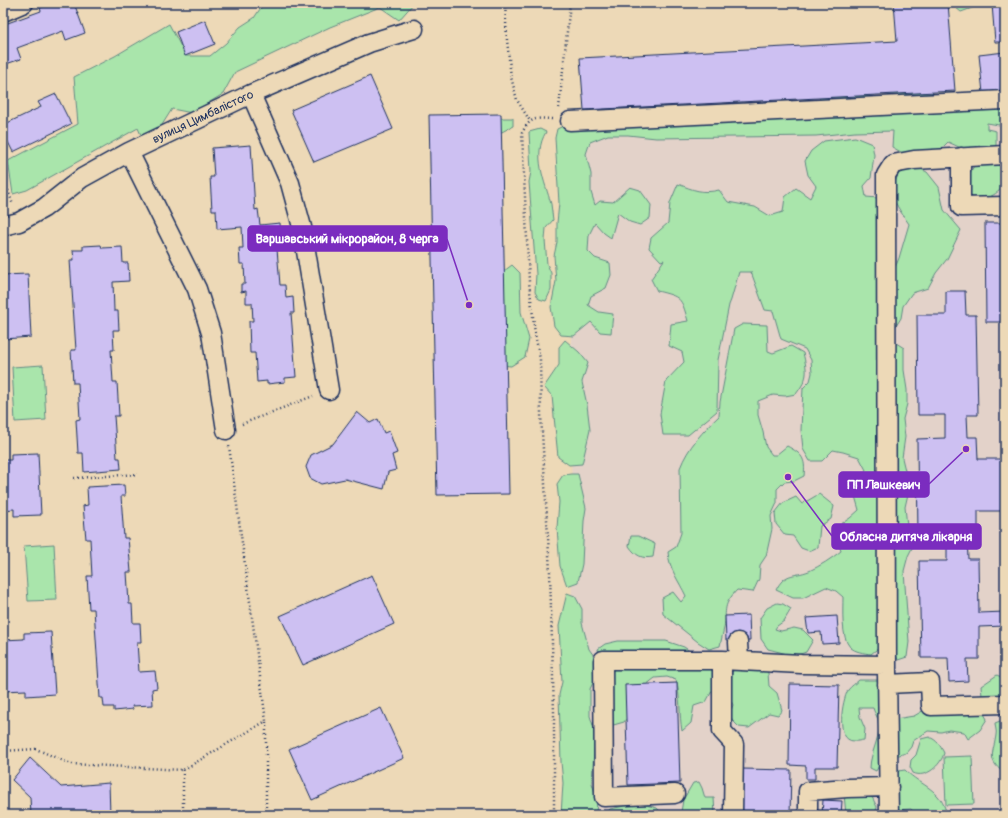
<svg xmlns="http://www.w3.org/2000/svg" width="1008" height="818" font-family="Pangolin,sans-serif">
<rect width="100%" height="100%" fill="#edd9b7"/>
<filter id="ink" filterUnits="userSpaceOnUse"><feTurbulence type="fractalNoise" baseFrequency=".025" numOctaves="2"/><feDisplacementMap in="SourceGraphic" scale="8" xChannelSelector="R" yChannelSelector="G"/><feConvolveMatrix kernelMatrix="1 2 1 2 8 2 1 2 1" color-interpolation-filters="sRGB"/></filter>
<g filter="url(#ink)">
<path fill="#e3d2c9" d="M1005,112V815H572L571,130Z"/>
<path fill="#a9e5ab" stroke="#628a84" d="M264,3H414L399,20L380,7L330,27L235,72L223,94L192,113L172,109L147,149L138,128L27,190L13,194L8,161L78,124L74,77L115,56L169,24L186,56H210L226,43L240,27L254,18Z
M950,3H979L972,8L961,12Z
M930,87L933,94C919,99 903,102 889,96L888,90Z
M821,93L869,94L870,98L839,99L819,101Z
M1005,101V126L987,123V129L996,131V149L972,153L948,142L942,148L925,154L908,156L892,147L893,131L855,132L816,136L656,138L628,135H608L590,142L586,154L591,174V192L595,205L600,201L613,202L630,187L640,190L651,205L650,218L640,225L630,222L618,213L611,238L604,233L595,223L589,235L588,251L595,258L610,263L611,275L606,288L591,296L588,305L599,312L613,314L611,333L600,332L591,322L574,336L561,335L554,326L551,307L556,281L554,256L557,242V223L559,203L555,138L557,129L567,124Z
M501,118H513V126L500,133L489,123Z
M540,129L546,132C532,155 545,182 551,204C552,209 552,215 553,220L546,228L545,240L547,264L551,273V290L546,301L539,299L535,292L536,274L529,182L531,172L529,132Z
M855,137L872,144L874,155L871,178L864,186L866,197L878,198L893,273L899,258L909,224C889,195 888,193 905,162L927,172L939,187L944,210L961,230L947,259L936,273L928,288L912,293L903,306L901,318L893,331V341L904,348V370L907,390V404L903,419L905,437L902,458L908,483V494L905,507L907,526L913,546L908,556L904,571L909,642L907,657L898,660L894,648L881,646L871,654C864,653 855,652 850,647C841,638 843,610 843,597L836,591L826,587L803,598H793L776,590C785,572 793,577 809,571C820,566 831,559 841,551L836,536L841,524L850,518L859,510L855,496V480L866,470L859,457L843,452L833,450L822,461H810L803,449L801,430L803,388L810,381L812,373L811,360L805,349L781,339L773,311L765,310L751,272H739L731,300L729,305L718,360L717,411L688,435H663L660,414L666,381L684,362L682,352L669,346L671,324L688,321C681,297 681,297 657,291L651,279L664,260L661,261L649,248L651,238L668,223L670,203L678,184C693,190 703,194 719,190L728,202L755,207L770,216L783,212L785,197L796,188L810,198L816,186L808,175L805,161L811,151L824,141Z
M982,157L1005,163V190L1001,189C991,199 981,200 968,195C968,176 969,170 982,157Z
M512,265L520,273L521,312L529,339L525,357L511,366L499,365L496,293L504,271Z
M743,324L767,325L768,351L773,353L791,346L803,353C808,373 808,378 796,394L785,396L773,395L758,401V415L763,432L766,447L772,455H776L787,446C802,454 806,458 804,476L794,481L784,482L777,489V503L771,516L772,529L766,556L760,565L759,579L753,592L737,590C722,606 727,608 724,628C723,634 721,640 720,646L709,649L698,642L663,614L662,598L673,592L681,602L686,596C679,581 669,569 668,552L676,547L681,533L680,468C688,447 703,431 719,416L720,402L734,329Z
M565,340L579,352L588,363L582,382L587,405L590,430L582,464L569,465L558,457L552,396L544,387L559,365V347Z
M43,365L46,420L15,422L12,367Z
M571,474H578L586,508L584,521L582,564L578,582L567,586L560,566L557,528L559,502L557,484L563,475Z
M819,494L834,506L831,519L820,526L818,547L809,551L801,548L793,536L785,535L776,524L775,513L783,503L796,497L802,504Z
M631,536H638L655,544L653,557C642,559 636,556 629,546Z
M54,544L57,600L28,601L24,546Z
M567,593L575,596L582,609V623L589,649L599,663L597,674L590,689V716L595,732L592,783L597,801L596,815H561L563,783L561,762L559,695L562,682L559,626Z
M777,603L783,604L791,609L784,621L777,626L775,629L781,631L794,628L803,630L813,640L806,652L795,656L768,649L761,639L760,618L767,608Z
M618,641H666L684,647L700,658L719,659L713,689L706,702L694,706L691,723L682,731C679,714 681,697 676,680L667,677L655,678L637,692L632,711L624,722L610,726L598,649L605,644Z
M734,659L764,667L768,673L769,686L777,693L782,710L778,715L769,713L749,728L739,727L733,721L730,714L733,705L729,696Z
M1005,674V714L995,712L983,705L981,686L997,675L1003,678Z
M859,680H882L895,719L914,716L931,706L980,707L987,719L980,730L968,739L964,732L949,730L941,732L928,731L913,741L911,747L906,753L882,760L876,771L870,768C870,752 882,736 878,720C877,716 874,712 873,708H859L860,717L865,729L864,740C861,740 857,742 854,741C835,741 842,701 848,690C851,686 856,683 859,680Z
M1005,719V771L1003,772C986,759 994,752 996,735C997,731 995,727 995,723Z
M929,737C937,740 940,745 944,753C941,765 926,779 913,773L910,767L911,760L916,755L921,739Z
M972,756L974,804L946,805L944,757Z
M905,770C922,787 941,788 947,815H916L911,809L898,810L896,787L898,771Z
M699,782L702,788L705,798H714L715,815H683L681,812L683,800L693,783Z
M844,794H859L872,797L877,807L875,815H846Z
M639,803L657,808L663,815H604L610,809Z"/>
<path fill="#cdc0f2" stroke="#1b2f5e" d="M52,3H74L85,33L66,40L63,31L17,48L21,59L3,65V28L6,27L5,24L41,11L40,8Z
M166,3H178L167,6Z
M523,3H546L547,6H523Z
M894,3H948L955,91L584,110L580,58L897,41Z
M1005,3V42H995L992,4Z
M205,20L215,44L185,56L176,32Z
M1005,52V91L983,93L979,55Z
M370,76L393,129L314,162L291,110Z
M56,94L71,124L13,152L3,132V125L41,107L38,102Z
M501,114L509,494L437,495L429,115Z
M251,145L255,210L258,209L260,225L280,223L281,236L276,237L280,285H285L286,298L293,297L294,313H291L296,377L285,378V382L267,384V381L257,382L255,353H250L249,321H253L252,303H246V291L241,292V284H245L244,264H240L239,248H243L242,227L217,229L216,210H212L210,177H214L212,148Z
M985,223H1005V322H986Z
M101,245L102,248L122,247L123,263H128L129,281L113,282L114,311H118L119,330H113L114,350H111L113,382H117L119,416H114L117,458H120L121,469L84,472L83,453H78L76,420L80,419L78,383H73L71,350H76L70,260H74L73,250H83V246Z
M28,274L31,337L4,339L3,332V275Z
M946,291H965L966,315H976L978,415H967L968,437H977L978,459H1005V511H978V535H967L968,559H978L979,613L1005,612V626L979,627V659H967L968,681L949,682L948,658H921L919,561H947V537L918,538L917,439L945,438V415H918L917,315H946Z
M357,412L370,423L378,419L384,433L389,431L397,453L392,455L396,470L388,472L384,489L345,479L321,484L310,478L306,467L311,455L333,444Z
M38,453L41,515L14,516V509L3,510V460H11V454Z
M124,485L125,496H121L124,538H128L131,572H127L129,604H132L133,623H140L141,642H137L139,672L155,671L157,688L152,689L153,705L132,706L133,709L114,711V707H104L103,698H100L94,609H89L87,576H92L90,539H86L83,506L88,505L87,487Z
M372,575L394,624L303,665L280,616Z
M749,615L750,640H726L725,616Z
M837,616L839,643L822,644L821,632L808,633L806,618Z
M51,632L55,694L26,696V690L3,691V640L24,639V633Z
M677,683L680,783L628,785L625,685Z
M790,684L839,685L837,767H815V779H806V766L789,765Z
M381,708L404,758L312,800L289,749Z
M30,758L61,787L109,783L110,815H31L30,797L12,780Z
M742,769L791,770L790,815H742Z
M823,800L842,801L841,815H822Z"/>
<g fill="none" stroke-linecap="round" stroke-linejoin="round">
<g stroke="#1b2f5e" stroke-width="21">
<path id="minor" d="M3,12L24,3
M251,94L290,183L302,227L329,390
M570,121L1005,100
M129,152L197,289L211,333L226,430
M961,157V207L1005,206
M3,226L19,222L44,208L82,178L129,152L251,94L369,43L414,29
M738,642L739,661
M887,684L930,682L931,706L1005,704
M675,794L604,797L603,660H722
M733,815L734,744L722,731V660L801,664L887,665
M808,815V791L847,788L889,787
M889,815L887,672L886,175L893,164L914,160L1005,155"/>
</g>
<path stroke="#1b2f5e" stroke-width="2.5" stroke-dasharray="1 3" stroke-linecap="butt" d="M505,3L507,40L511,77L517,100L530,121
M559,108L570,3
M552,119C536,118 530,117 522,133L529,282L535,334L540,359L541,414L550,572L554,713V815
M3,175L13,205
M242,424L313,396
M74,478L138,474
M3,751L36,749L71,764L183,770L266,721L229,446
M183,815V770
M266,815V722"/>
<use href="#minor" stroke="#edd9b7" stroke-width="18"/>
</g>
</g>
<g text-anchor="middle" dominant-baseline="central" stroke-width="3.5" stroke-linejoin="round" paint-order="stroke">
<g font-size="12" fill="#1b2f5e" stroke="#edd9b7">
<text transform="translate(203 117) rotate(-25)">вулиця Цимбалістого</text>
</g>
</g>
<path fill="none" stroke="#7b2cbf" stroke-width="1.5" d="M469 305L447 239M966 449L929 484M788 477L832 536"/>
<g fill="#7b2cbf" stroke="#edd9b7" stroke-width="1.5">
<circle cx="469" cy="305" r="4"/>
<circle cx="966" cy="449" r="4"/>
<circle cx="788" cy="477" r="4"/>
</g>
<g fill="#7b2cbf" stroke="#7b2cbf" stroke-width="1.5">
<rect x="248" y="226" width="199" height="25" rx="4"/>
<rect x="839" y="472" width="90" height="25" rx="4"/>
<rect x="832" y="524" width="149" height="25" rx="4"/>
</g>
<g font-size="13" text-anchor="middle" font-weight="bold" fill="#fff">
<text x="347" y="243">Варшавський мікрорайон, 8 черга</text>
<text x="884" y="489">ПП Лашкевич</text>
<text x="906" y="541">Обласна дитяча лікарня</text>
</g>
<rect width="1008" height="818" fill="none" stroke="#edd9b7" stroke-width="16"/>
<rect x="8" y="8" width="992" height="802" fill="none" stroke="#1b2f5e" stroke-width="1.5" filter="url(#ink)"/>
</svg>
